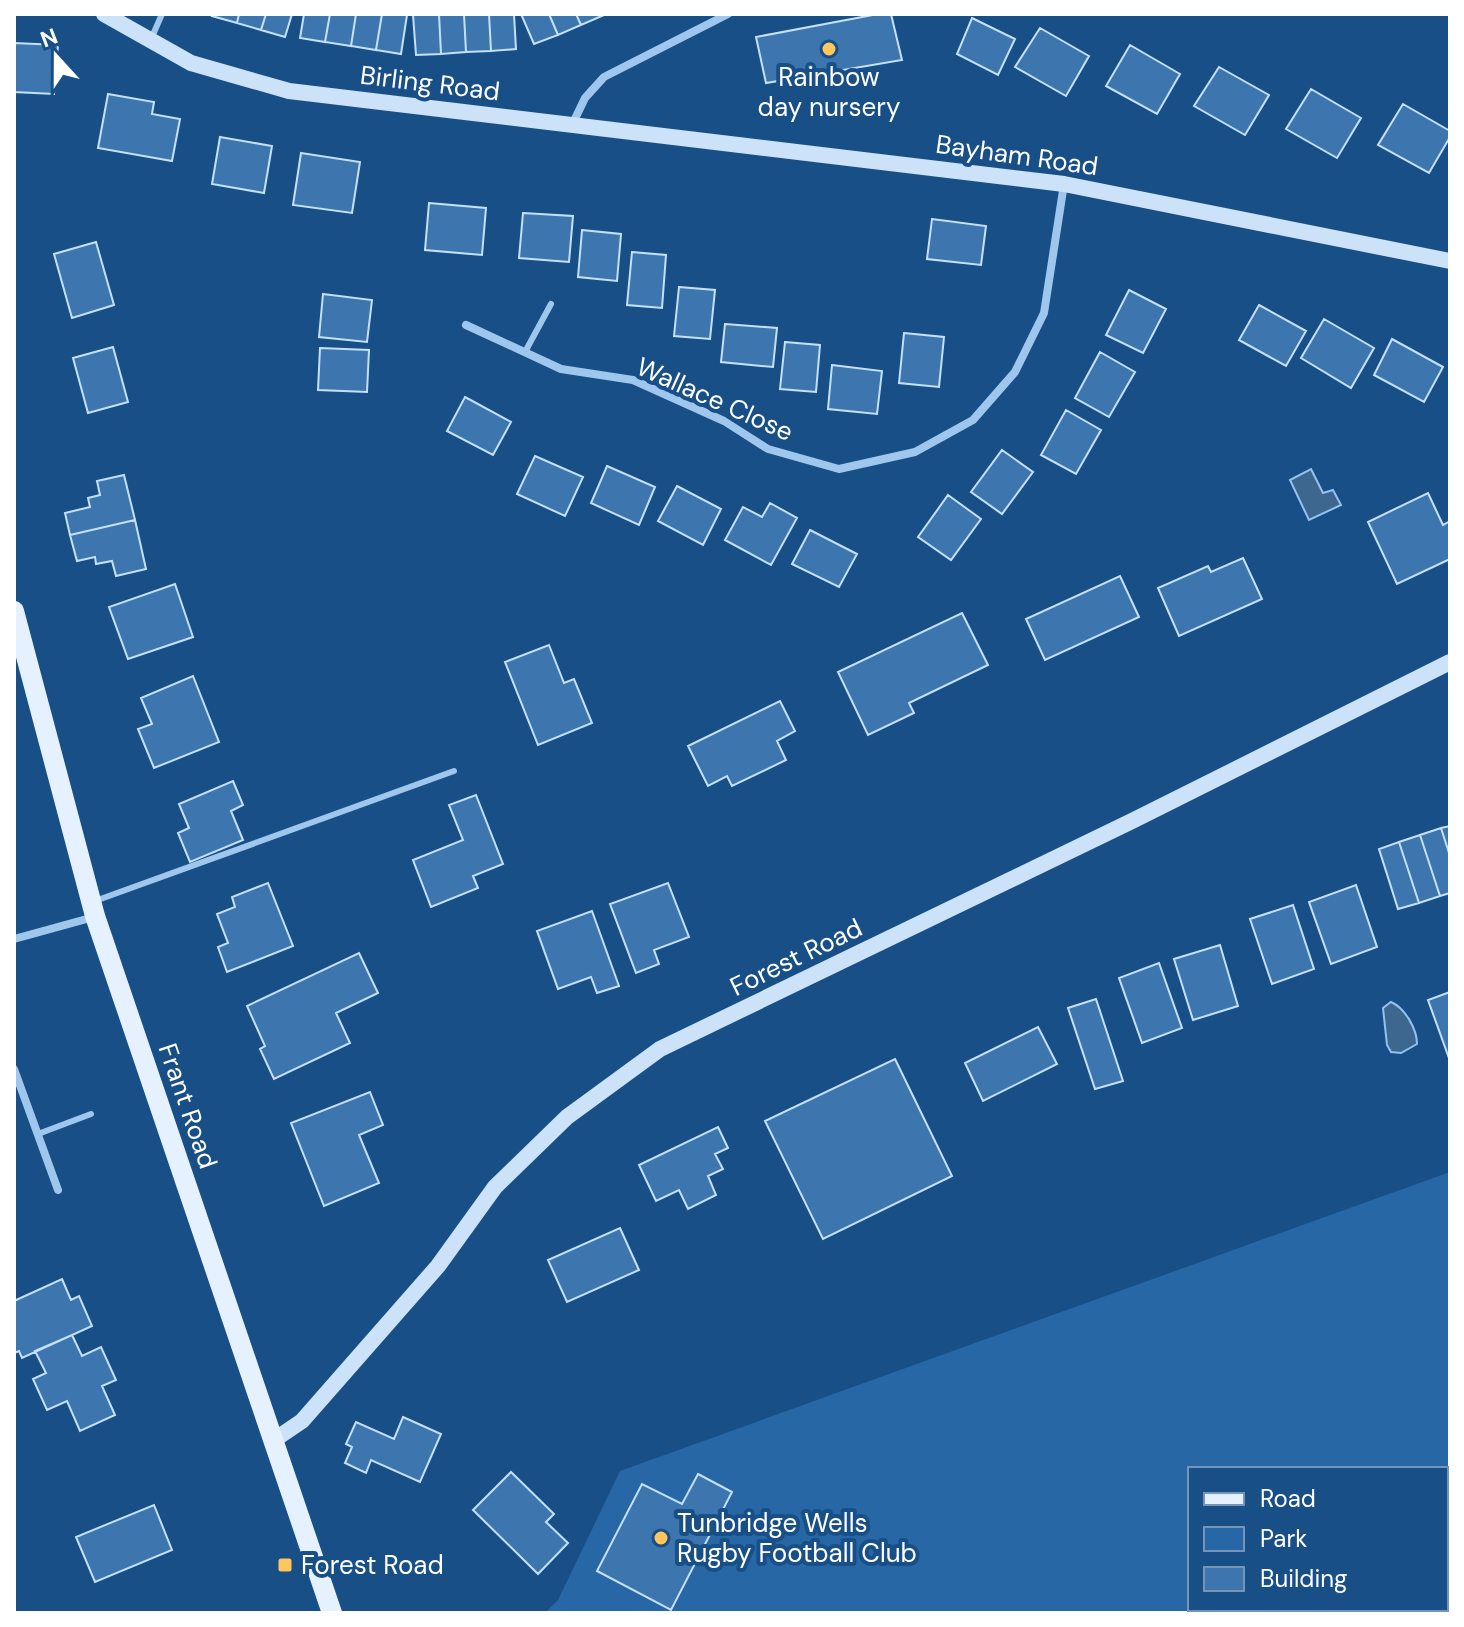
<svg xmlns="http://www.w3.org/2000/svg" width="1464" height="1627" font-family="'DM Sans',sans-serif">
<rect width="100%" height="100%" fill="#184f87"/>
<path fill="#2867a5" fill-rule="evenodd" d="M1450,1172V1613H545L558,1600L620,1471ZM1190,1469H1446V1609H1190Z"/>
<path fill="#3e6790" stroke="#92c3f0" stroke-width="2" d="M1311,469L1323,493L1333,490L1341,505L1309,520L1290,480Z
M1391,1002C1405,1008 1417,1029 1417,1044L1401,1053L1391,1052L1387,1045L1383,1008Z"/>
<path fill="#3d76af" stroke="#c5e0fa" stroke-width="2" d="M213,14H239L237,23L212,16Z
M239,14H266L261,30L237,23Z
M266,14H292L285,37L261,30Z
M304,14H330L325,42L300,38Z
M330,14H356L351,46L325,42Z
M356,14H382L376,50L351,46Z
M382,14L407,15L401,54L376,50Z
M439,14L441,54L416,55L413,15Z
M439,14H464L466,52L441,54Z
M464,14H489L491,51L466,52Z
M489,14H514L516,49L491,51Z
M521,14H549L558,35L534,44Z
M549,14H576L581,25L558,35Z
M576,14H604V15L581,25Z
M878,14H891L902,60L766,83L756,37Z
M972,18L1015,39L998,75L957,54Z
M1040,28L1089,56L1066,96L1015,67Z
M14,43L58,45L54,94L14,92Z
M1130,45L1180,74L1157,114L1106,86Z
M1219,67L1269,95L1245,135L1194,106Z
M1311,89L1361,118L1337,158L1286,129Z
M108,94L154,102L152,114L180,119L172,161L98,148Z
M1403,104L1450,131V137L1429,173L1378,145Z
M220,137L272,146L264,193L212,184Z
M301,153L360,162L352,213L293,205Z
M429,203L486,208L482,255L425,250Z
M523,213L573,216L569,262L519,258Z
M932,219L986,226L981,265L927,259Z
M582,230L621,234L617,281L578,277Z
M96,242L114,305L72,318L54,254Z
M632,252L666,255L662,308L627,305Z
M679,287L715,290L710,339L674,336Z
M1129,290L1166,309L1143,353L1106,335Z
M323,294L372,300L367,342L319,337Z
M1259,305L1306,331L1286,366L1239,340Z
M1324,319L1374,348L1351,388L1301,358Z
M725,324L777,328L773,367L721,362Z
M904,333L944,337L939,387L899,383Z
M1392,339L1443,367L1424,402L1374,375Z
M785,342L820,345L816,392L780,389Z
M113,347L128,402L88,413L73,358Z
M320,348L369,350L367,392L318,390Z
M1100,352L1135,372L1109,417L1075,398Z
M832,365L882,371L877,414L828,409Z
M465,397L511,422L493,455L447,431Z
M1066,410L1101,430L1076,474L1041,455Z
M1002,450L1033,472L1002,514L971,492Z
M535,456L583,477L565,516L517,494Z
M607,466L655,487L639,525L591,503Z
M124,475L135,520L70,535L65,513L90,507L88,498L100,495L97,481Z
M677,486L721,509L703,545L658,521Z
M1428,493L1443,525L1450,521V559L1397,584L1368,522Z
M948,495L981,519L951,560L918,537Z
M770,503L797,518L771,565L725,540L743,507L762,517Z
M135,520L146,569L116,576L112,561L96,564L95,557L77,561L70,535Z
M810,530L857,554L839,587L792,564Z
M1243,558L1262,599L1179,636L1158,588L1208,566L1211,572Z
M1120,576L1139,617L1045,660L1026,619Z
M175,584L193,637L128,659L109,607Z
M962,613L988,665L909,703L914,713L868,735L838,672Z
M549,645L564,683L574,679L592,723L538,745L505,662Z
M193,676L219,742L154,768L138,729L152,724L141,698Z
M780,701L795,731L777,741L786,760L732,786L727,776L708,786L688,746Z
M233,781L243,805L231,811L243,840L190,862L178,833L189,828L179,804Z
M476,795L503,864L473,876L478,888L431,907L413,860L463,840L449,805Z
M1450,826V856L1441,828Z
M1441,828L1450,856V893L1440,896L1420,835Z
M1420,835L1440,896L1419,903L1399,842Z
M1399,842L1419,903L1398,909L1379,849Z
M268,883L293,946L227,972L218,947L228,943L217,914L235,907L232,897Z
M668,883L689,937L654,950L659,964L636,973L610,904Z
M1356,885L1377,947L1331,964L1309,902Z
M1293,905L1314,969L1272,984L1250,919Z
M592,911L619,986L597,993L591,977L558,989L537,931Z
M1220,945L1238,1006L1193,1020L1174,959Z
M359,953L378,993L336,1013L350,1043L274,1079L260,1049L265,1046L247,1006Z
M1159,963L1182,1028L1142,1043L1119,978Z
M1450,992V1061L1428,1000Z
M1096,999L1123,1081L1095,1089L1068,1008Z
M1038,1027L1057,1064L983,1101L965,1063Z
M895,1059L952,1176L823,1239L765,1121Z
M370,1092L383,1125L359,1135L379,1183L324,1206L291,1123Z
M718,1127L728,1148L715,1154L723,1169L708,1176L716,1195L688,1209L679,1190L656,1201L639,1165Z
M620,1228L639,1270L567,1302L548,1260Z
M62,1279L71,1300L79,1296L92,1326L22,1358L19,1351L14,1353V1301Z
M72,1335L82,1356L101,1347L116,1380L102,1386L115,1415L80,1431L67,1401L47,1410L33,1379L46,1373L35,1351Z
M403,1417L441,1434L420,1482L371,1460L366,1473L345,1463L352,1447L346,1444L356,1422L394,1439Z
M511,1472L554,1514L546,1522L568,1543L538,1574L473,1510Z
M698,1474L732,1492L671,1610L597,1571L642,1484L682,1504Z
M154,1505L172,1550L95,1582L76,1537Z"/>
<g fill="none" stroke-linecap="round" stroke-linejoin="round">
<path stroke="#9fc7ed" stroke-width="6" d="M152,37L162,14
M525,352L551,304
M95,901L454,771
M38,1134L91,1114"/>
<path stroke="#9fc7ed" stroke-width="8" d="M573,123L585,98L604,77L728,14
M466,325L561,369L633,380L724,421L768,449L839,469L915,452L973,420L1015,372L1044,313L1064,184
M14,939L94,917
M14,1069L58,1190"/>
<path stroke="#cce2f9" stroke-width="16" d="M104,14L191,63L289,91L1064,184L1450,261
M274,1440L302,1421L438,1266L495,1187L567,1117L660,1049L1132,821L1450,662"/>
<path stroke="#e5f1ff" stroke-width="20" d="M14,611L95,916L332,1613"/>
</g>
<g fill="#ffc65b" stroke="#184f87" stroke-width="3">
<circle cx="829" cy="49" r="8"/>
<circle cx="661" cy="1538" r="8"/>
<rect x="277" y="1557" width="16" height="16" rx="4"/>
</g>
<g text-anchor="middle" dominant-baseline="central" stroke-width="8" stroke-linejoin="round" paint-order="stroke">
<g font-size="26" fill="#fff" stroke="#184f87" text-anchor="start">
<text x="829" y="77" text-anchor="middle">Rainbow<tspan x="829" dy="30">day nursery</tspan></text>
<text x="677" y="1523">Tunbridge Wells<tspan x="677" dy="30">Rugby Football Club</tspan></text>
<text x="301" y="1565">Forest Road</text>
</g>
<g font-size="26" fill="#fff" stroke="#184f87">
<text transform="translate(430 83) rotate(7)">Birling Road</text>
<text transform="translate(1017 155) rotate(8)">Bayham Road</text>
<text transform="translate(715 399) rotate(24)">Wallace Close</text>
<text transform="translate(796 957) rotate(-26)">Forest Road</text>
<text transform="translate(188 1106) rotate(71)">Frant Road</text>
</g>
</g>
<rect width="1464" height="1627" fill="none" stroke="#ffffff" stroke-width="32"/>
<rect x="1188" y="1467" width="260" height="144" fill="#184f87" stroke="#7495b7" stroke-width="2"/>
<rect x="1204" y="1493" width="40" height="12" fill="#e5f1ff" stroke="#7495b7" stroke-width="2"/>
<text x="1260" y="1507" font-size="24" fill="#ffffff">Road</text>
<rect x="1204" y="1527" width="40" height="24" fill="#2867a5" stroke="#7495b7" stroke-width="2"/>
<text x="1260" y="1547" font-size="24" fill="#ffffff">Park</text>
<rect x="1204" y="1567" width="40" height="24" fill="#3d76af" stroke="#7495b7" stroke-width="2"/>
<text x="1260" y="1587" font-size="24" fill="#ffffff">Building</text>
<g transform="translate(56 56) rotate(339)" stroke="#184f87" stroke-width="6" paint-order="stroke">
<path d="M0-6L14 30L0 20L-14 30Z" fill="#ffffff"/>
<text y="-12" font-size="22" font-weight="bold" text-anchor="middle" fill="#ffffff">N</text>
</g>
</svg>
